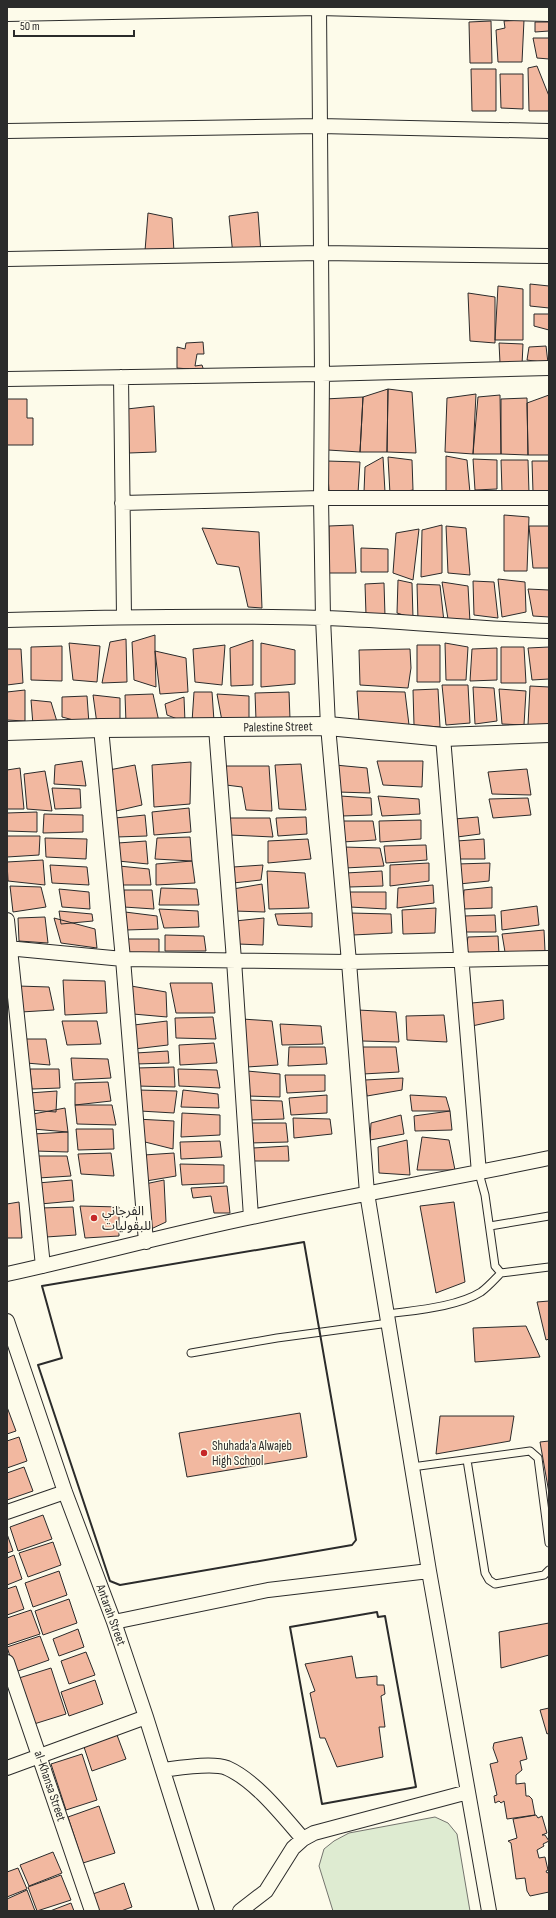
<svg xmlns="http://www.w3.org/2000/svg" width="556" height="1918" font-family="'Sofia Sans Condensed','Noto Sans Arabic',sans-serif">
<rect width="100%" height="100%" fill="#fdfbea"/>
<path fill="#deebd1" stroke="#74746e" d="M435,1817L448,1823L457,1834L470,1911H333L319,1866L324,1849L334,1841L349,1833Z"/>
<path fill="#f2b8a0" stroke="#2b2b2b" d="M524,20L522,62H498L496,30L505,28L504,21Z
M491,21L492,63H470L469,22Z
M535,22H549V31L535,32Z
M533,38H549V59L537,58Z
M537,66L549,96V111H529L528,68Z
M471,69H496V111H472Z
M500,74H523V109L501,108Z
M258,212L261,254L233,255L229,216Z
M148,213L172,218L174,252L145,251Z
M530,284L549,286V308L530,306Z
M498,286L523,289V340H495Z
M468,293L495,297V343L470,341Z
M534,314H549V330L534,326Z
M203,342L204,354H197L195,366L202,365L204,371L189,376V369L177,368V347L185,349L186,343Z
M499,343L523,344L522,365L500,363Z
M546,346L548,363L527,360L529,347Z
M388,389L412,392L416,453L387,452Z
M388,389L387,452H360L363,397Z
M476,394L473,454L445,452L447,398Z
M500,395L501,454H473L478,397Z
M549,395V455H528L527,403Z
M363,397L360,452L328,450L325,399Z
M527,398L528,455L501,454V399Z
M7,399H27V418H33V445H7Z
M154,406L156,452L129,453L127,409Z
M446,456L467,460L470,493L446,492Z
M383,457L385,492H364L365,467Z
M388,457L412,460L413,490L390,494Z
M473,459L497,460V489L475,490Z
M501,460H528L529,493L502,492Z
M327,461L360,462L358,493L329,491Z
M532,461H549V492H533Z
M504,515L529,517L527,571H504Z
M353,525L356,573H329V526Z
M442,525V573L421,577L422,530Z
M446,526L466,528L470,575L448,573Z
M529,526H549V568H533Z
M202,528L259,532L262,608L248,607L239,567L217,564Z
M419,529L413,580L393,573L396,533Z
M361,548L388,549V572H361Z
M498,579L525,582L526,612L502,617Z
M398,580L412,583L413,618L397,613Z
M473,581L494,582L498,618L474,615Z
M442,582L468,586L470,622L448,619Z
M384,583L385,616L366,615L365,584Z
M417,584L440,585L444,622L418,621Z
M528,589L549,590V617L533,616Z
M155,635V651L156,687L134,680L132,642Z
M126,639L127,682L102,683L110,642Z
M253,640V685L231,686L230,648Z
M69,643L100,646L97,682L73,680Z
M261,643L295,650V684L261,687Z
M445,643L468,647L466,680H446Z
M225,645L222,685L195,682L193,649Z
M417,645H440V682H417Z
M62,646V681L31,680V647Z
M501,647H524L526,683H501Z
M549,647V679L532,680L528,648Z
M497,648V680L470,681L472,649Z
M7,649H21L23,683L7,685Z
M410,649L411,668L408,688L360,685L359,650Z
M155,651L186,658L188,692L160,694Z
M442,685H468L470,723L446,725Z
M530,686L549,687V725H528Z
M473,687L494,688L497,721L475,724Z
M438,689L440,727L414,725L413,690Z
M499,689L526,691L524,725L502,724Z
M25,690V721L7,720V692Z
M357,691L405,692L409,725L359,722Z
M194,692H212L214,721L192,722Z
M289,692L290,719L256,720L255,693Z
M153,694L159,722L126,723L125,695Z
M217,694L249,696V720L222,721Z
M93,695L120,698V719L97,724Z
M87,696L89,724L62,717V697Z
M184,697L185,722L167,715L165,704Z
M31,700L51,702L58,725H33Z
M82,761L86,786L54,784L55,765Z
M377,761H423L422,787L383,785Z
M191,762L190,804L154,807L152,765Z
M301,764L306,810L279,809L275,765Z
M135,765L142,805L116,811L109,770Z
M335,765L367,768L370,793L338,792Z
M223,766H269L272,811L246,810L242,787L226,785Z
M20,768L24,809H7V770Z
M527,769L531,795L492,794L488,772Z
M45,771L52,811L27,809L24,774Z
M52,788L80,789L81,808L55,809Z
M340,796L371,798L372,815L342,816Z
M378,796L419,799L420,814L382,816Z
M528,798L531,815L493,818L489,799Z
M189,808L191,832L154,835L152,812Z
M37,812V832L7,831V813Z
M44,814L83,815V832L43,833Z
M145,815L147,836L116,837L115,818Z
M306,817L307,834L278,836L276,818Z
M478,817L480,834L457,837L454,819Z
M223,818H270L273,837L230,835Z
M421,820V839L380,842L379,821Z
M341,821H373L376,840L342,842Z
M7,836H40L39,855L7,857Z
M190,837L192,861L155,859L157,838Z
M45,838L87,839L86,859L46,857Z
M308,839L311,859L268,863V841Z
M484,839L485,859H457V841Z
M146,841L148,864L118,861V843Z
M426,845L427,860L386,863L384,846Z
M343,847L380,848L384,866L345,868Z
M43,860L45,885L8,881L7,862Z
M192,861L195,883L156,885V864Z
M429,863V881L390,886V865Z
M490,863L489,881L459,884L457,864Z
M50,865L87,867L89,885L52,883Z
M263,865L261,880L233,883V867Z
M119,866L149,869L151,885H122Z
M267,871L305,873L309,908L269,909Z
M382,871L383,886L349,887L346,873Z
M262,884L265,912L234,911L233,889Z
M433,885L434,903L397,908L398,888Z
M10,886L41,887L46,907L13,912Z
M492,887V908L463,909L464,890Z
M161,888L197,889L199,905H159Z
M59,889L89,892L90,909L62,907Z
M124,890H152L154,909L124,907Z
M348,892H386V909L350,907Z
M537,906L539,925L502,930L501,911Z
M436,908L435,933L403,934L402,910Z
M159,909L198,911L199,927L164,928Z
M59,911L92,914L93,921L61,924Z
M125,912L157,916L158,929L126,930Z
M312,913V927L278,925L275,914Z
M350,913L391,914L392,933L353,935Z
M495,915L496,932H464V916Z
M45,917L48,943L19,941L18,918Z
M54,918L95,929L97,948L61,943Z
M264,918L263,945L238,944L235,921Z
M544,930L545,951L505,952L502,934Z
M165,935L204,936L206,951H165Z
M498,936L499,954L465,953L468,937Z
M127,939H159V953L127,954Z
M63,980L105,981L107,1013L65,1015Z
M170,983H212L215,1013H176Z
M18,986L49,987L54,1010L21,1012Z
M131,986L166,992L167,1017L133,1014Z
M503,1000L504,1019L472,1026V1003Z
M358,1010L396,1012L399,1042L362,1041Z
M444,1015L447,1042L407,1040L406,1016Z
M213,1017L216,1039L176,1038L175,1018Z
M242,1019L272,1021L278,1065L247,1067Z
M62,1021H97L101,1044L67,1045Z
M167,1021L168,1045L134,1049V1025Z
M280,1024L321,1026L323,1044L282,1045Z
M25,1039H46L50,1065L26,1063Z
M214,1043L217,1063L180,1065L179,1045Z
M289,1047H325L327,1064L288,1066Z
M360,1047H396L399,1072L363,1074Z
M168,1051L169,1063L136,1064V1053Z
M71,1058L108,1059L111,1078L73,1080Z
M174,1067L175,1087L137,1086V1068Z
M30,1069H59L60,1088L32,1089Z
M178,1069L217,1070L220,1088L179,1086Z
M247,1071L280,1074V1097L247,1096Z
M285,1075H325V1091L287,1093Z
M403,1078L402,1090L367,1096L365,1080Z
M108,1082L111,1101L75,1105V1083Z
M138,1090L177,1091L174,1113L140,1111Z
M183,1090L218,1094L219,1108L181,1107Z
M57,1091L56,1112L31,1110L29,1093Z
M327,1095V1113L291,1115L289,1098Z
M410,1095L446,1097L450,1111H412Z
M247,1100L282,1101L284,1119L249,1120Z
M75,1105H112L116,1125L77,1124Z
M65,1108L68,1132L33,1129V1114Z
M450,1111L452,1130L415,1131L414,1116Z
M182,1113L220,1115V1135L181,1137Z
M401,1115L404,1134L370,1140L371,1123Z
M293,1118L330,1119L332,1134L294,1138Z
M136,1119L174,1121L173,1149L141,1141Z
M248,1123H286L288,1142L250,1143Z
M76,1129H113L114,1149L78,1150Z
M68,1132V1152L35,1151L33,1134Z
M422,1137L449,1140L455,1170H417Z
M407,1140L410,1175L379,1173L378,1147Z
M220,1141L222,1157L181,1159L180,1142Z
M288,1146L289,1161H251L253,1148Z
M111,1153L114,1176L81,1174L78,1154Z
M174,1153L176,1176L146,1181L144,1155Z
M35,1156H67L71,1176L38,1178Z
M180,1164L224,1165V1183L182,1185Z
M72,1180L74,1201L40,1204L38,1183Z
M164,1180L166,1222L151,1229L145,1184Z
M227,1186L230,1213H214L211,1196L193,1198L191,1188Z
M19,1202L22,1238H7V1204Z
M454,1202L465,1282L436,1293L420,1206Z
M80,1206L119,1207V1236L85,1238Z
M73,1207L76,1235L46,1237L41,1208Z
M549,1301V1339L546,1340L537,1302Z
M526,1326L540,1357L475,1362L473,1328Z
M7,1407L16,1431L7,1434Z
M300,1413L307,1457L187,1477L179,1433Z
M440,1416H514L510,1441L436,1454Z
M19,1437L27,1461L7,1468V1441Z
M549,1441V1493L540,1442Z
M24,1467L33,1491L7,1500V1473Z
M43,1515L52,1539L18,1551L10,1527Z
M7,1534L13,1551L7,1553Z
M53,1542L61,1565L28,1577L19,1553Z
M14,1555L22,1579L7,1585V1558Z
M59,1571L67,1595L33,1607L25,1583Z
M16,1586L24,1609L7,1615V1589Z
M69,1599L77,1623L43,1635L35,1611Z
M31,1610L40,1634L7,1645V1618Z
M549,1623V1655L501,1668L499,1632Z
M78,1629L84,1647L59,1656L53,1639Z
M40,1636L49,1660L15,1672L7,1647Z
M86,1652L95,1675L69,1684L61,1661Z
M352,1656L356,1678L377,1676V1685H384L385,1694L381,1696L385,1727H379L383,1757L337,1767L325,1738H320L310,1693L315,1691L305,1664Z
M51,1668L66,1714L34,1724L19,1678Z
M95,1680L103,1704L69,1716L61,1692Z
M549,1708V1733L547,1734L540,1710Z
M117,1735L126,1759L92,1771L84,1747Z
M522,1737L527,1759L520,1761L522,1770L516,1775V1784L525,1783L526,1796H529L532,1799L535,1815L507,1819L504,1801L501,1803L499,1801L495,1803L494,1796L497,1795L490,1764L498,1762L493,1748L494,1743Z
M82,1754L97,1800L66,1810L51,1764Z
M99,1806L115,1853L83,1863L68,1817Z
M536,1815L538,1818L542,1816L547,1833L542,1835H545L549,1841L543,1844L544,1846L537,1850L539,1858L545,1857L548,1870L546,1871L547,1873L549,1872V1892L530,1896L527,1891L525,1878L516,1879L511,1843L508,1841L517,1838L513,1819Z
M53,1852L62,1873L29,1886L20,1865Z
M18,1868L27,1889L7,1897V1872Z
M61,1875L71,1900L37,1911L28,1887Z
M124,1883L132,1907L121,1911H96L90,1895Z
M27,1890L35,1911H7V1899Z
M71,1903L74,1911H50Z"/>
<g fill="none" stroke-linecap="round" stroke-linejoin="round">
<g stroke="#2b2b2b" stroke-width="9">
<path id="service" d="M479,1173L485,1195L495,1266L501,1273L549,1267
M490,1226L549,1216
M388,1314C416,1310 457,1307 481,1292C488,1287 495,1279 501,1273
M191,1353L277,1338L389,1323
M467,1460L485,1573L489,1580L495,1584L544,1575L549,1570
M412,1467L530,1451L538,1458L549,1543"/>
</g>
<g stroke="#2b2b2b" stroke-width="16">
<path id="minor" d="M319,7L322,374L321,498L323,618L328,726L349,962L367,1193L429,1571L489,1911
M7,14L319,8L549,14
M7,131L320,126L549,131
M7,259L320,253L549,256
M121,377L124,617
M7,379L322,374L549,368
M122,503L321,498H549
M7,620C112,617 217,615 322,618C398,620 473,629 549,631
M101,728L123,959L146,1242
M216,728L234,960L251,1217
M443,737L479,1173
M7,920L43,1266
M7,948L123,959L349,962L549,958
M7,1274C89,1256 170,1234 252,1217C351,1195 450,1179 549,1158
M7,1321L65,1492L114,1622L146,1717L207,1911
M7,1512L65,1492
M114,1622L268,1590L429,1571
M7,1662L92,1911
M7,1768L146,1717
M163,1770C179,1768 212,1762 227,1768C256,1781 282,1815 303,1839
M240,1911L266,1891L293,1848L303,1839L314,1833L468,1792"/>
</g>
<g stroke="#2b2b2b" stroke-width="20">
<path id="tertiary" d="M7,731L101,728L328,726L443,737L549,733"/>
</g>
<use href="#service" stroke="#fdfbea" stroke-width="7"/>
<use href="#minor" stroke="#fdfbea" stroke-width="14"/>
<use href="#tertiary" stroke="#fdfbea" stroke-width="18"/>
<path stroke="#2b2b2b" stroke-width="2" d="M304,1242L356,1540L352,1545L120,1585L110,1581L38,1365L62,1358L42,1286Z
M377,1612L378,1617L385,1616L416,1787L322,1804L290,1627Z"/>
</g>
<g fill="#c62828" stroke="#fdfbea" stroke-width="1.5">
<circle cx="94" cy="1218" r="4"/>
<circle cx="204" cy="1453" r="4"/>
</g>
<g text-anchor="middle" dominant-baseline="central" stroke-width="3" stroke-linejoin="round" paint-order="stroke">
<g font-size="13" fill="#2b2b2b" stroke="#fdfbea">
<text transform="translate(278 727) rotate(-1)">Palestine Street</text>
<text transform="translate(111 1615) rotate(70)">Antarah Street</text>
<text transform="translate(50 1786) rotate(71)">al-Khansa Street</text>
</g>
<g font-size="13" fill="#2b2b2b" stroke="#fdfbea" text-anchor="start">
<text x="102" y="1211">الفرجاني<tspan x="102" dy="15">للبقوليات</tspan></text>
<text x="212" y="1446">Shuhada'a Alwajeb<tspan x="212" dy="15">High School</tspan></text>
</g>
</g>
<rect width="556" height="1918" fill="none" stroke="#2b2b2b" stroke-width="16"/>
<path d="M14 30v6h120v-6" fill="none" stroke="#2b2b2b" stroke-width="2"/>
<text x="20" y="30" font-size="12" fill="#2b2b2b" stroke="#fdfbea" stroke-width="3" paint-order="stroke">50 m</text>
</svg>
